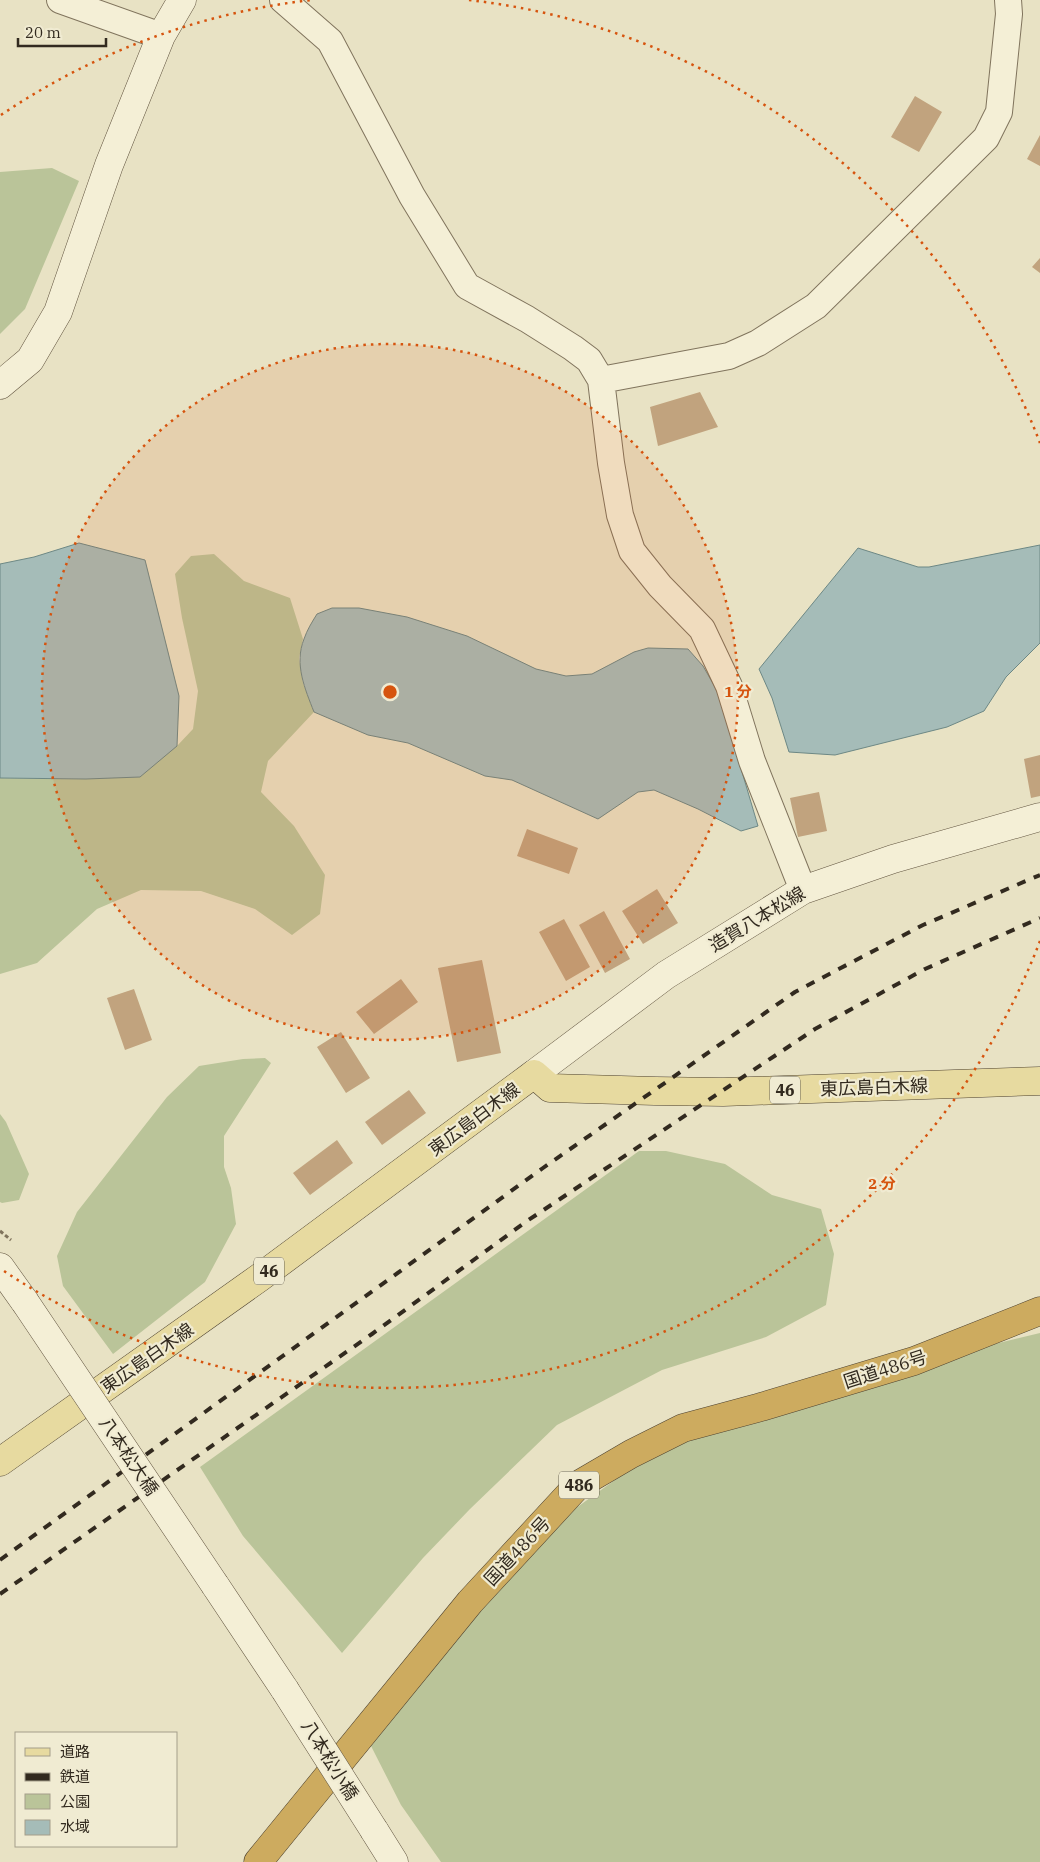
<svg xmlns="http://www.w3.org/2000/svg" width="1040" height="1862" font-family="'IBM Plex Serif','Noto Sans JP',serif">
<rect width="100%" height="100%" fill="#e8e2c4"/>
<path fill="#bac499" d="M52,168L79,181L25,309L0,334V172Z
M214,554L244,581L290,598L303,639L299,658L303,683L314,712L268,761L261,792L294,826L325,875L320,914L292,935L255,909L201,891L141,890L97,909L37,963L0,974V778L86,779L177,746L193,729L198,691L182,618L175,574L191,556Z
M265,1058L271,1063L224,1136V1167L231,1188L236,1224L205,1282L113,1354L63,1286L57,1256L77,1212L167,1097L199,1066L243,1059Z
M0,1114L6,1122L29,1174L19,1200L2,1203L0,1202Z
M639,1151H666L725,1164L772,1195L821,1209L834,1254L826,1305L766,1337L662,1370L557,1425L470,1509L423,1558L342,1653L243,1536L200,1467Z
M1040,1333V1862H441L401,1805L371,1746L483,1604L565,1516L619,1477L687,1438L962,1352Z"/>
<path fill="#a5bcb8" stroke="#6d8885" d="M79,543L145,560L179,696L177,746L140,777L86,779L0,778V564L34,557Z
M1040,545V643L1006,677L984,711L947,727L835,755L789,752L772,698L759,669L858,548L918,567H929Z
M332,608H359L407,617L467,636L536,669L566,676L592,674L634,652L648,648L688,649L703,666L719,694L758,826L741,831L698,809L654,790L638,792L598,819L512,780L485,776L408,743L368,735L314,712C305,689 294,664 304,639C307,630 312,622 317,614Z"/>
<path fill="#c1a37e" d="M915,96L942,112L919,152L891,137Z
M1040,135V166L1027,159Z
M1040,258V273L1032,267Z
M700,392L718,427L658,446L650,407Z
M1040,755V796L1031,798L1024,759Z
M819,792L827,831L798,837L790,798Z
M527,829L578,848L569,874L517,856Z
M657,889L678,923L643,944L622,911Z
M604,911L630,959L605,973L579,925Z
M564,919L590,967L566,981L539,932Z
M482,960L501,1053L457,1062L438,968Z
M401,979L418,1002L374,1034L356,1012Z
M134,989L152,1040L125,1050L107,998Z
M341,1032L370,1078L346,1093L317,1047Z
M409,1090L426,1113L382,1145L365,1122Z
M337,1140L353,1163L310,1195L293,1173Z"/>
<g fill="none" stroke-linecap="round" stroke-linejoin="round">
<g stroke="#80745d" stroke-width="28">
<path id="street" d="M60,0L161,36
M283,0L330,41L412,196L467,286L527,319L573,348L589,360L601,380L611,463L620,515L632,551L660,586L702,629L729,686L752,761L803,890
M601,380L729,356L758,343L816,306L986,138L999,112L1009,14L1008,0"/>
</g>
<g stroke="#625540" stroke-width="29">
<path id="secondary" d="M0,385L30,360L58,312L109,165L161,36L182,0
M534,1074L666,975L803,890L893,859L1040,817
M0,1267L25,1302
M215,1585L285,1690
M374,1830L394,1862"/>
</g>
<g stroke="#4e4230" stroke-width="29">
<path id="primary" d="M0,1462L259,1278L534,1074L550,1088L655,1091L723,1092L1040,1081"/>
</g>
<g stroke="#4e4230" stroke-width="29">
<path id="highway" d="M258,1862L470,1602L578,1485L631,1454L683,1428L761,1407L914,1361L1040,1311"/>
</g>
<path stroke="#80745d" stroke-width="3" stroke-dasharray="4 2.5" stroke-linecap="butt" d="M0,1231L11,1240"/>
<use href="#street" stroke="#f4efd6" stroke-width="26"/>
<use href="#secondary" stroke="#f4efd6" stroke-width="28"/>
<use href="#primary" stroke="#e7daa0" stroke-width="28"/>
<use href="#highway" stroke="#cdab5f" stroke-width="28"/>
<path stroke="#322a1f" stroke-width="4" stroke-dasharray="9 9" stroke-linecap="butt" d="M0,1560L543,1168L795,992L923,925L1040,875
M0,1594L372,1334L527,1221L815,1029L925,969L1040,918"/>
<g stroke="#625540" stroke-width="29" stroke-linecap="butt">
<path id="secondary-bridge" d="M25,1302L215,1585
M285,1690L374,1830"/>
</g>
<use href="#secondary-bridge" stroke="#f4efd6" stroke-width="28"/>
</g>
<circle cx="390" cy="692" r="348" fill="#d6540e" fill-opacity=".12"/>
<g fill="none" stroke="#d6540e" stroke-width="2.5" stroke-dasharray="2.5 5">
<circle cx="390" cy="692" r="348"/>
<path d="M1040 941A696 696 0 0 1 1 1269M1 115A696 696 0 0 1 311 0M469 0A696 696 0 0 1 1040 443"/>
</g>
<g text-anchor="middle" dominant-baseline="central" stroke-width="4.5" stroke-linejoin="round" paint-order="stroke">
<g fill="#f0ebd2" stroke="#6b6455" stroke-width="1">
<rect x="770" y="1076.5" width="30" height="27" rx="4"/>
<rect x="254" y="1257.5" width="30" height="27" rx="4"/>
<rect x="559" y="1471.5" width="40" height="27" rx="4"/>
</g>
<g font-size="16" font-weight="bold" fill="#322a1f">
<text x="785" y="1090">46</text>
<text x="269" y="1271">46</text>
<text x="579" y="1485">486</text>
</g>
<g font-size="18" fill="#322a1f" stroke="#f0ebd2">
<text transform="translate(757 919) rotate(-31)">造賀八本松線</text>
<text transform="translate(874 1087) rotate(-2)">東広島白木線</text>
<text transform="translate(474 1119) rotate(-37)">東広島白木線</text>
<text transform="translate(147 1358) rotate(-35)">東広島白木線</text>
<text transform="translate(885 1369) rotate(-18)">国道486号</text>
<text transform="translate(129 1456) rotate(56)">八本松大橋</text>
<text transform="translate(517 1551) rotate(-47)">国道486号</text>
<text transform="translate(330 1760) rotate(58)">八本松小橋</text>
</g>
</g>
<circle cx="390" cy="692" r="8" fill="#d6540e" stroke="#f0ebd2" stroke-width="2.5"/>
<g font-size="15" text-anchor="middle" font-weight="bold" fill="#d6540e" stroke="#f0ebd2" stroke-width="4.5" stroke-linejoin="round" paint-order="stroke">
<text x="738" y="697">1 分</text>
<text x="882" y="1189">2 分</text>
</g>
<rect x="15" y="1732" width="162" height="115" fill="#f0ebd2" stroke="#a49e8a"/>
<rect x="25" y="1748" width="25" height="8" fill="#e7daa0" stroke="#a49e8a"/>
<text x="60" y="1757" font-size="15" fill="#322a1f">道路</text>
<rect x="25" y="1773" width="25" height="8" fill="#322a1f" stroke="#a49e8a"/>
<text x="60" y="1782" font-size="15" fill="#322a1f">鉄道</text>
<rect x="25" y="1794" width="25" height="15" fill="#bac499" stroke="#a49e8a"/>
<text x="60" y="1807" font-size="15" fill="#322a1f">公園</text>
<rect x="25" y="1820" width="25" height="15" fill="#a5bcb8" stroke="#a49e8a"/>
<text x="60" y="1832" font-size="15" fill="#322a1f">水域</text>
<path d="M18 38v8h88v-8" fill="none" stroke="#322a1f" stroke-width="2.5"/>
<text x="25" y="38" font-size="15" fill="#322a1f" stroke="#f0ebd2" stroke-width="4" paint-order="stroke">20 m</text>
</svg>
